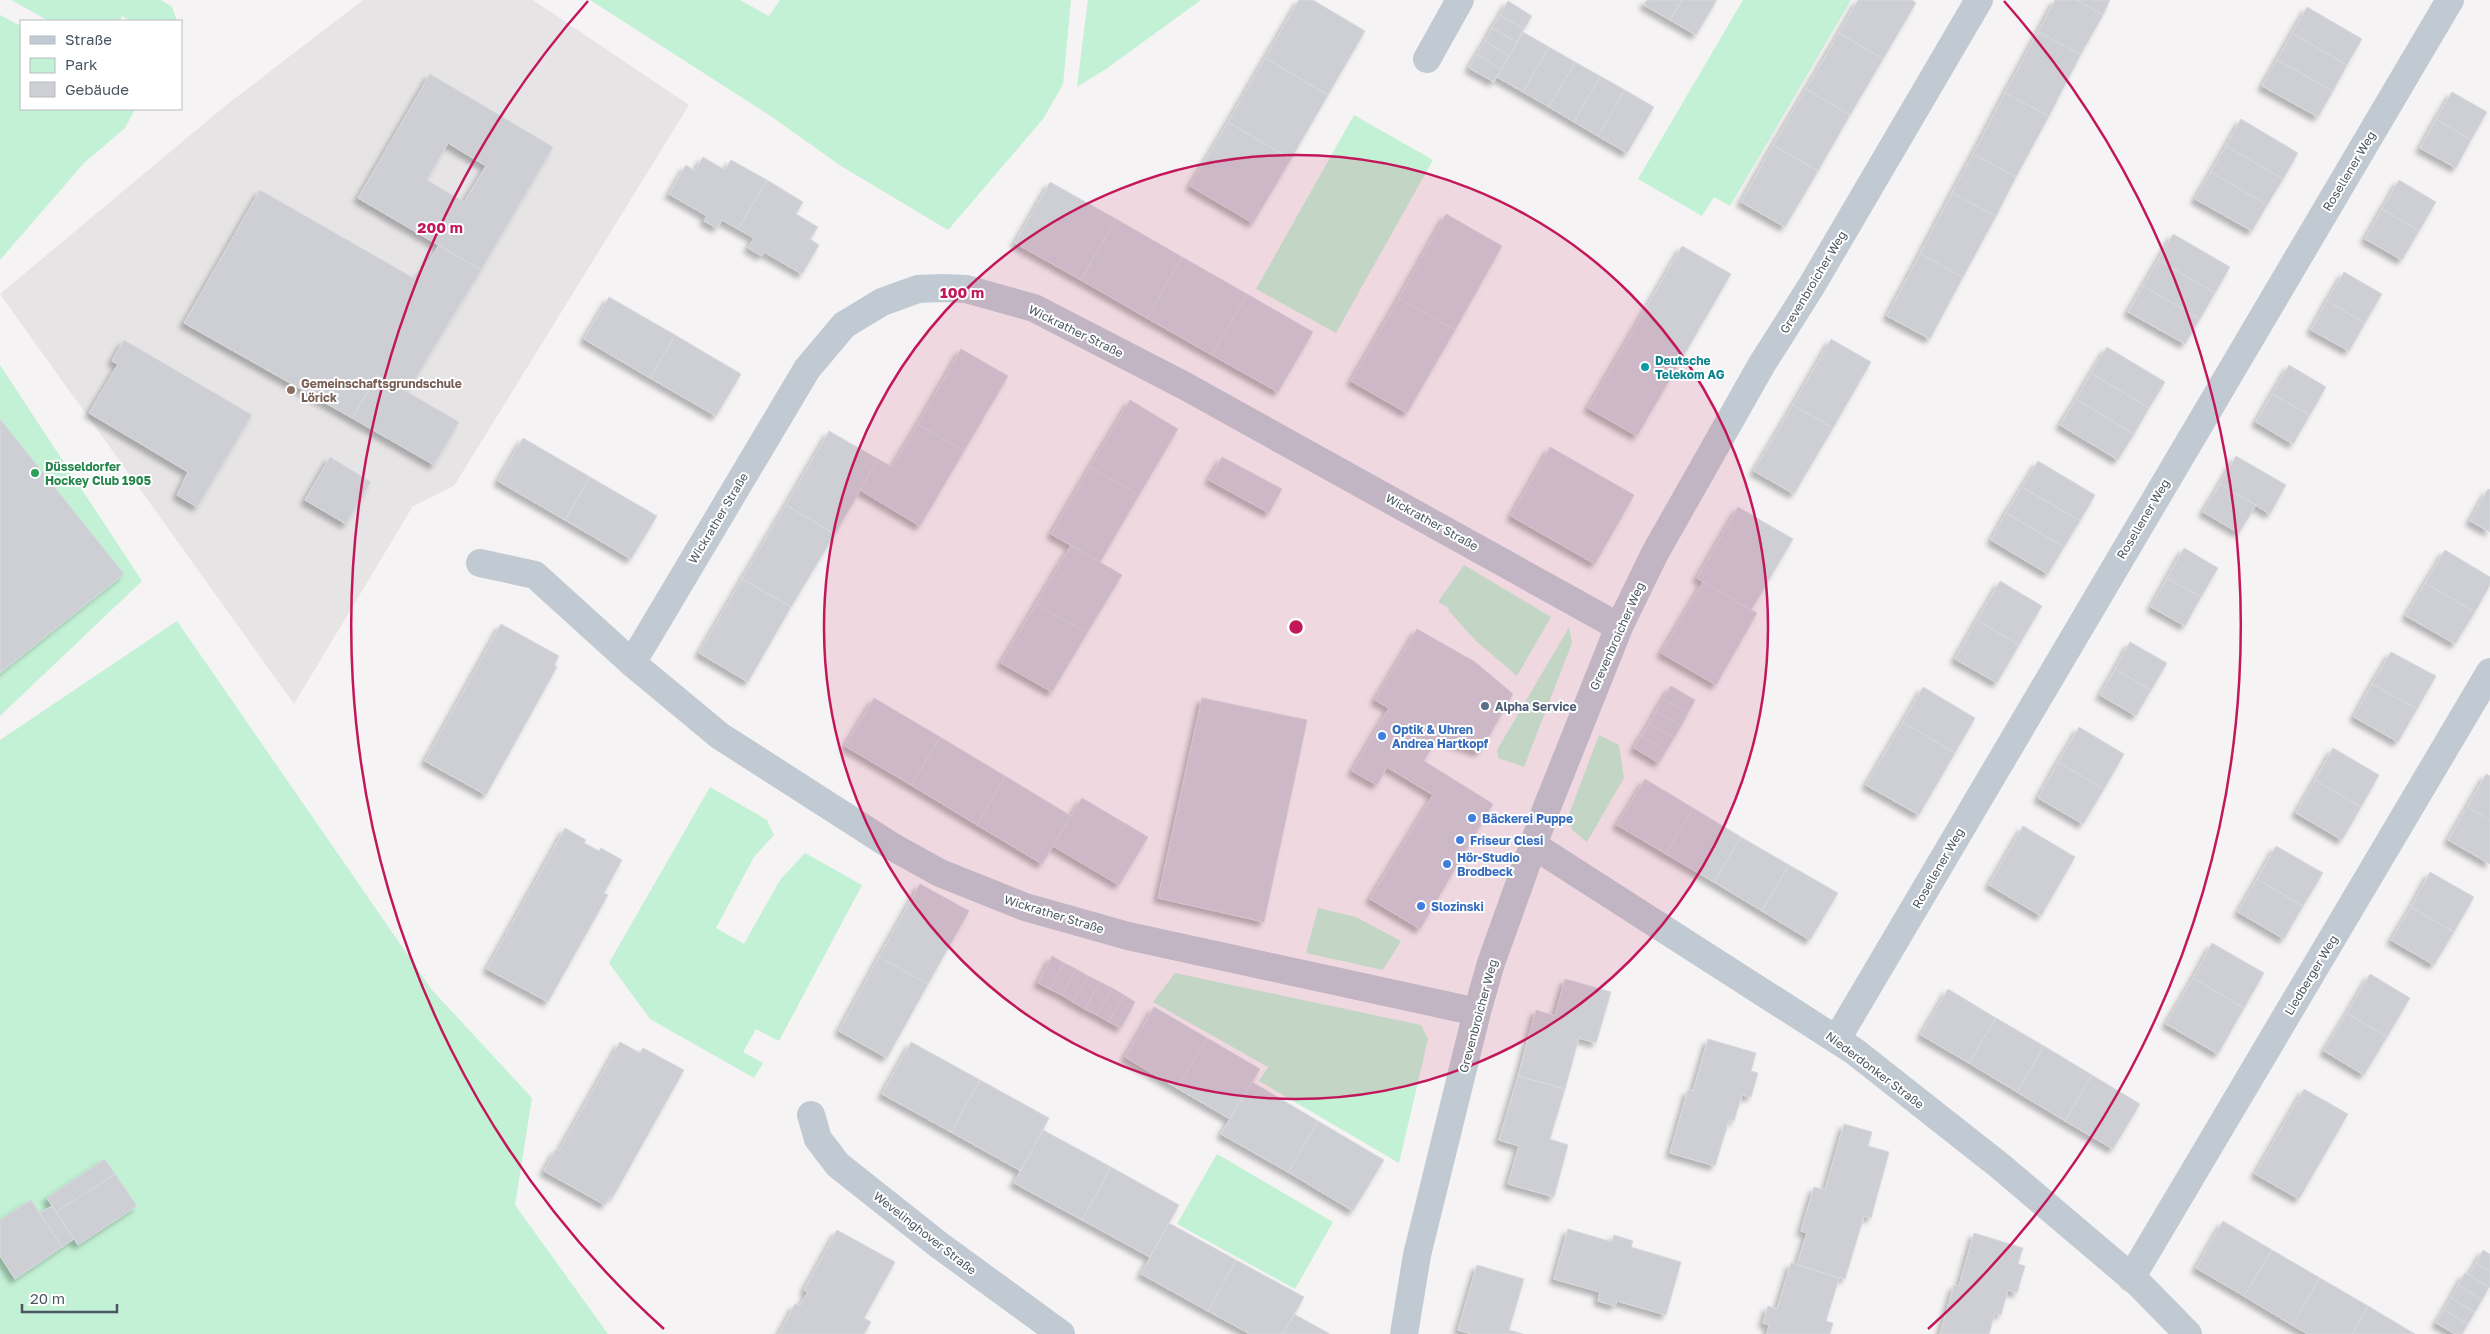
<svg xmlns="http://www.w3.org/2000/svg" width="2490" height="1334" font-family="'Golos Text',sans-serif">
<defs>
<filter id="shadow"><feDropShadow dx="-4.5" dy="4.5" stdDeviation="2.5" flood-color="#0004"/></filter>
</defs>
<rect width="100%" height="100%" fill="#f5f3f3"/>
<path fill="#e6e4e5" d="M363,0H533L689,105L454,486L413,506L294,704L0,294L225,106Z"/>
<path fill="#c3f1d5" d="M11,0H161L172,7L177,21H130L122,16L119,21H49Z
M590,0H740L769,16L780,0H1071L1063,84L1043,119L948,230L841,166L772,117Z
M1088,0H1201L1106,69L1077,87Z
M1743,0H1851L1730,206L1714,197L1702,216L1638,179Z
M0,15L21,26V109H135L125,128L84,163L0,260Z
M1354,115L1433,160L1336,333L1256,289Z
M0,365L142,581L0,716Z
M1464,565L1551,617L1517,676L1475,640L1448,610L1449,608L1438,602Z
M177,621L432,990L532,1098L515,1205L608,1334H0V740Z
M1569,627L1572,643L1524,767L1498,758L1497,750Z
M1599,735L1619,745L1624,778L1587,842L1572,830L1568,817Z
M710,787L767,820L774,835L754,857L716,928L744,944L780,880L805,853L862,885L779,1041L756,1029L743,1052L763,1063L754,1078L650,1019L609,963Z
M1318,908L1356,917L1401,941L1383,970L1306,953Z
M1175,973L1421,1025L1428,1039L1399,1163L1259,1081L1268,1067L1153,1002Z
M1217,1154L1333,1222L1295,1289L1177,1224Z"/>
<path fill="#cdcfd5" stroke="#d7d9de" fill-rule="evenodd" filter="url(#shadow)" d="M1299,0H1313L1365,31L1328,95L1265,58Z
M1647,0H1682L1670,20L1644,5Z
M1682,0H1717L1696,35L1670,20Z
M1858,0H1912L1916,3L1883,59L1839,33Z
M2055,0H2076L2103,15L2081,54L2038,32Z
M2076,0H2110L2103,15Z
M1508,1L1532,16L1524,29L1500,15Z
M2307,7L2362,39L2347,65L2292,33Z
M1500,15L1524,29L1517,42L1492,28Z
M1492,28L1517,42L1509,56L1485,41Z
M1523,32L1549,47L1523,92L1497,77Z
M2038,32L2081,54L2049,116L2005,93Z
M1839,33L1883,59L1850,115L1806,89Z
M2292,33L2347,65L2333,91L2277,60Z
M1485,41L1509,56L1501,69L1477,54Z
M1549,47L1575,62L1549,107L1523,92Z
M1477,54L1501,69L1494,82L1469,68Z
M1265,58L1328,95L1291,159L1228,122Z
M2277,60L2333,91L2318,117L2262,86Z
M1575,62L1600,76L1574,122L1549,107Z
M430,74L553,147L481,270L358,198ZM448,143L486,166L464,202L427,180Z
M1600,76L1625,90L1598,136L1574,122Z
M1806,89L1850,115L1818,171L1773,145Z
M1625,90L1654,107L1627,153L1598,136Z
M2452,92L2487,112L2471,140L2436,119Z
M2005,93L2049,116L2016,177L1973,154Z
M2241,119L2298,153L2283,179L2226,146Z
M2436,119L2471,140L2456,168L2420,148Z
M1228,122L1291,159L1253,223L1190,186Z
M1773,145L1818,171L1785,227L1741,202Z
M2226,146L2283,179L2267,205L2211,172Z
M1973,154L2016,177L1996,216L1952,193Z
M703,157L725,170L731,160L767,180L738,229L722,220L717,228L704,221L707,216L669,194L686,165L695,171Z
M2211,172L2267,205L2252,231L2195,199Z
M767,180L803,202L796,214L818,227L810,239L819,245L802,274L764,252L762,256L748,248L754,238L738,229Z
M2399,180L2436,202L2419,231L2382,209Z
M1050,182L1116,219L1081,280L1015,243Z
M260,190L417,280L439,245L481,270L407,392L378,375L352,418L184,323Z
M1952,193L1996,216L1963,277L1920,254Z
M2382,209L2419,231L2402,260L2365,239Z
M1446,214L1502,246L1455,330L1399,298Z
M1116,219L1182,257L1147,318L1081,280Z
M2173,234L2230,267L2215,293L2158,260Z
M1682,246L1731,274L1637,436L1588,408Z
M1920,254L1963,277L1930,339L1887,316Z
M1182,257L1247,294L1212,355L1147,318Z
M2158,260L2215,293L2200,319L2143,286Z
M2344,272L2382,294L2365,323L2327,301Z
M2143,286L2200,319L2185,344L2128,312Z
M1247,294L1313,332L1278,392L1212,355Z
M609,297L675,335L650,378L584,339Z
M1399,298L1455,330L1407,413L1351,381Z
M2327,301L2365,323L2349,351L2311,330Z
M675,335L741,374L716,416L650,378Z
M1831,339L1871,362L1833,428L1793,405Z
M124,340L252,415L197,507L177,495L188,472L89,413L118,364L112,361Z
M2107,347L2165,382L2149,408L2091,373Z
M961,349L1008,376L964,451L918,424Z
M2289,365L2326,387L2310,415L2272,394Z
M2091,373L2149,408L2134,434L2076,399Z
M378,375L459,422L434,465L352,418Z
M2272,394L2310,415L2293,444L2256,422Z
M2076,399L2134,434L2118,460L2060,425Z
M1130,400L1178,429L1139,495L1090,467Z
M1793,405L1833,428L1794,494L1754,471Z
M0,419L124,574L0,673Z
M918,424L964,451L920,526L860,490L878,459L892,467Z
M829,431L878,459L835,534L786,505Z
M523,438L590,477L565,520L498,481Z
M1550,447L1634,495L1595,564L1511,516Z
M2236,456L2286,485L2270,514L2220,484Z
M330,457L371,482L346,524L305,500Z
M1222,457L1282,489L1269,513L1209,480Z
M2038,461L2095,495L2080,521L2022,487Z
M1090,467L1139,495L1100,562L1051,534Z
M590,477L657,516L631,559L565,520Z
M2220,484L2256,505L2239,533L2203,512Z
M2022,487L2080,521L2064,547L2006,513Z
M2488,489L2490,490V532L2470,521Z
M786,505L835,534L791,607L742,579Z
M1738,507L1793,539L1751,610L1697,578Z
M2006,513L2064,547L2048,574L1991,540Z
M1071,545L1122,575L1087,633L1036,604Z
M2184,548L2218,568L2201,597L2167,578Z
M2445,550L2490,577V585L2475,612L2425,583Z
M2167,578L2201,597L2185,626L2151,607Z
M742,579L791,607L748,682L699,653Z
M2000,581L2042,606L2019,645L1977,620Z
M1703,582L1757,613L1716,685L1661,653Z
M2425,583L2475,612L2455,644L2406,616Z
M1036,604L1087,633L1052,692L1001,663Z
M1977,620L2019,645L1997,683L1955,659Z
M501,624L559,656L554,665L557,667L486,795L425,761Z
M1417,629L1475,662L1513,694L1480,752L1437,738L1424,761L1493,804L1420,929L1370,899L1433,795L1387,767L1377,785L1352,771L1389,708L1375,700Z
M2130,642L2167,663L2151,690L2115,669Z
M2391,652L2436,676L2417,709L2372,684Z
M2115,669L2151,690L2136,716L2100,695Z
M2372,684L2417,709L2398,742L2354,717Z
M1671,686L1695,700L1688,713L1663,699Z
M1923,687L1975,718L1955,753L1903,722Z
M874,698L940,737L911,785L845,746Z
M1202,698L1307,720L1264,922L1158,898Z
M1663,699L1688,713L1681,726L1656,711Z
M1656,711L1681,726L1674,738L1649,724Z
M1903,722L1955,753L1919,815L1866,785Z
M1649,724L1674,738L1666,751L1641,736Z
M2079,727L2124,754L2104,789L2058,762Z
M1641,736L1666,751L1659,763L1634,748Z
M940,737L1005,776L977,825L911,785Z
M2333,748L2379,775L2361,807L2315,780Z
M2058,762L2104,789L2083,824L2038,798Z
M2486,774L2490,776V820L2467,807Z
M1005,776L1071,816L1042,864L977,825Z
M1645,779L1693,808L1666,854L1617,825Z
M2315,780L2361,807L2342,840L2296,813Z
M1082,798L1148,837L1119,885L1053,846Z
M2467,807L2490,820V864L2448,840Z
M1693,808L1741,837L1714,882L1666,854Z
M2023,826L2075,857L2041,916L1989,885Z
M565,828L586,840L584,843L599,851L601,848L622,860L604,893L608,895L548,1002L487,969Z
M1741,837L1789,865L1762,911L1714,882Z
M2276,846L2323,873L2303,906L2257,879Z
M1789,865L1838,893L1810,940L1762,911Z
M2430,872L2474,897L2454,932L2411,907Z
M2257,879L2303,906L2284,939L2238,912Z
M920,884L969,911L928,984L879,957Z
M2411,907L2454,932L2434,965L2391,940Z
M2212,943L2264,973L2244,1008L2193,978Z
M1052,956L1064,963L1050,989L1038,983Z
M879,957L928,984L887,1058L839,1031Z
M1064,963L1076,969L1062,995L1050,989Z
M1076,969L1088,976L1073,1002L1062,995Z
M2370,974L2410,998L2387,1037L2347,1013Z
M1088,976L1100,982L1085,1009L1073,1002Z
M2193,978L2244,1008L2218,1054L2166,1024Z
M1565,979L1611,992L1596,1043L1579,1038L1565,1089L1518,1076L1536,1010L1555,1016Z
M1100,982L1112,988L1097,1015L1085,1009Z
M1112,988L1124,995L1109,1022L1097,1015Z
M1948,989L1996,1018L1969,1063L1921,1035Z
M1124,995L1135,1002L1121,1028L1109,1022Z
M1154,1007L1207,1038L1177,1088L1125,1057Z
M2347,1013L2387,1037L2364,1075L2324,1051Z
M1996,1018L2044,1046L2017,1092L1969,1063Z
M1207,1038L1260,1069L1230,1119L1177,1088Z
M1708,1039L1756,1053L1751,1071L1758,1073L1751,1097L1742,1095L1734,1121L1729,1120L1715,1166L1670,1153L1688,1090L1693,1091Z
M620,1042L640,1053L643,1048L684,1070L613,1197L610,1196L605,1205L544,1171L556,1149L559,1151Z
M911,1042L980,1080L951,1132L882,1094Z
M2044,1046L2092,1075L2065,1121L2017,1092Z
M2092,1075L2140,1104L2113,1149L2065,1121Z
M1518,1076L1565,1089L1550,1139L1568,1145L1554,1197L1508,1184L1519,1146L1499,1140Z
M980,1080L1049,1118L1021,1171L951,1132Z
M1252,1082L1318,1121L1288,1172L1221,1134Z
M2304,1089L2348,1114L2299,1199L2255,1174Z
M1318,1121L1384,1160L1353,1211L1288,1172Z
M1844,1124L1872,1132L1868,1146L1889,1152L1871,1218L1864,1216L1845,1279L1797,1265L1807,1233L1801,1231L1814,1187L1825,1190Z
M1043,1130L1111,1167L1082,1220L1014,1183Z
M105,1159L115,1174L56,1212L47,1198Z
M1111,1167L1179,1205L1150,1257L1082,1220Z
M115,1174L137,1206L78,1245L56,1212Z
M31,1200L62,1247L15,1279L0,1256V1220Z
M52,1206L74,1239L62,1247L40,1213Z
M2223,1221L2272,1250L2244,1296L2196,1268Z
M1169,1223L1236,1260L1208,1311L1141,1274Z
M1568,1229L1612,1242L1614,1235L1633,1241L1631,1247L1681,1262L1666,1315L1617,1301L1615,1306L1598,1301L1600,1292L1554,1279Z
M837,1230L895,1262L864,1318L871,1322L864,1334H779L795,1304L800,1306L808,1292L804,1290Z
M1974,1233L2023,1248L2018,1264L2025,1266L2017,1293L2008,1290L2001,1315L1995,1313L1989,1334H1940L1954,1285L1959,1286Z
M2272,1250L2320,1278L2292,1325L2244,1296Z
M2483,1250L2490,1254V1271L2476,1263Z
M1236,1260L1304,1297L1283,1334H1250L1208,1311Z
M1791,1263L1839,1278L1826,1321L1833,1323L1830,1334H1767L1769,1325L1763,1323L1768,1306L1777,1309Z
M2476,1263L2490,1271V1288L2469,1275Z
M1477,1265L1524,1279L1509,1330L1523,1334H1472L1458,1330Z
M2465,1273L2489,1287L2482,1300L2458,1285Z
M2320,1278L2368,1306L2352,1334H2308L2292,1325Z
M2458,1285L2482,1300L2475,1312L2451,1298Z
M2451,1298L2475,1312L2468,1324L2444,1310Z
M2368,1306L2415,1334H2352Z
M2444,1310L2468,1324L2462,1334H2455L2436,1323Z
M1294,1314L1330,1334H1283Z"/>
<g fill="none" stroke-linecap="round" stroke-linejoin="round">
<path stroke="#c1cad2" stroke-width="28" d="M1427,59L1460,0
M480,563L535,575L632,663L720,736L893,847L940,873L1025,907L1128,936L1477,1012
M632,663L807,369L844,325L882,302L918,289L942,288L966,289L1034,308L1185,386L1619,627
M1533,845L1854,1051L2000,1166L2138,1283L2188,1334
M1837,1039L2450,0
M811,1115L818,1139L838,1165L939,1245L1061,1334
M2131,1278L2490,672
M1404,1334L1417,1255L1477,1012L1491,963L1547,807L1619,627L1655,553L1762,364L1812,285L1979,0"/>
</g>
<circle cx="1296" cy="627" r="472" fill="#c2185b" fill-opacity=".12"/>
<g fill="none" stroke="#c2185b" stroke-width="2.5">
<circle cx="1296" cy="627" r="472"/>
<path d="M664 1329A945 945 0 0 1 588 1M2004 1A945 945 0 0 1 1928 1329"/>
</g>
<circle fill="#0f9aa8" stroke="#fff" stroke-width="2" cx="1645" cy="367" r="5"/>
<circle fill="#8d6e63" stroke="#fff" stroke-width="2" cx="291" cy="390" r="5"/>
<circle fill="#2e9e5b" stroke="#fff" stroke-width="2" cx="35" cy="473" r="5"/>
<circle fill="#5c6f8a" stroke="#fff" stroke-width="2" cx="1485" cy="706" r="5"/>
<g fill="#3f7fe0" stroke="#fff" stroke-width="2">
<circle cx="1382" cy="736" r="5"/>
<circle cx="1472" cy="818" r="5"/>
<circle cx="1460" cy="840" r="5"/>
<circle cx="1447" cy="864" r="5"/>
<circle cx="1421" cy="906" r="5"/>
</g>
<g text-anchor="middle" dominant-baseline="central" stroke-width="4" stroke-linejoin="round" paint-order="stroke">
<g font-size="12" fill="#4a5661" stroke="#fff">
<text transform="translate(2349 171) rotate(-59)">Rosellener Weg</text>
<text transform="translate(1813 282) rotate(-59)">Grevenbroicher Weg</text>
<text transform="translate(1076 331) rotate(26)">Wickrather Straße</text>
<text transform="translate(718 518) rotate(-59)">Wickrather Straße</text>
<text transform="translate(2143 519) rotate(-59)">Rosellener Weg</text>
<text transform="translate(1432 522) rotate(29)">Wickrather Straße</text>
<text transform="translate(1617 636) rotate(-66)">Grevenbroicher Weg</text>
<text transform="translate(1938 868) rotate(-60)">Rosellener Weg</text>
<text transform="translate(1054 914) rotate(17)">Wickrather Straße</text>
<text transform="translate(2311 975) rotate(-59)">Liedberger Weg</text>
<text transform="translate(1478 1016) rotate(-75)">Grevenbroicher Weg</text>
<text transform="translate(1875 1070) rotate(37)">Niederdonker Straße</text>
<text transform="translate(925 1233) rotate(38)">Wevelinghover Straße</text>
</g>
<g font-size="12" font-weight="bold" fill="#0d838f" stroke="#fff" text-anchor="start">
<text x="1655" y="360">Deutsche<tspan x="1655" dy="14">Telekom AG</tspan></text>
</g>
<g font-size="12" font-weight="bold" fill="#785e54" stroke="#fff" text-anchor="start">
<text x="301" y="383">Gemeinschaftsgrundschule<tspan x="301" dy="14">Lörick</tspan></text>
</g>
<g font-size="12" font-weight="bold" fill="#27864d" stroke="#fff" text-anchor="start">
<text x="45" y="466">Düsseldorfer<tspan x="45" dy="14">Hockey Club 1905</tspan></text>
</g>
<g font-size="12" font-weight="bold" fill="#4e5e75" stroke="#fff" text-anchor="start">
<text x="1495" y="706">Alpha Service</text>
</g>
<g font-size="12" font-weight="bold" fill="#366cbe" stroke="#fff" text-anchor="start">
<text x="1392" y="729">Optik &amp; Uhren<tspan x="1392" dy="14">Andrea Hartkopf</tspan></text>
<text x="1482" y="818">Bäckerei Puppe</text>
<text x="1470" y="840">Friseur Clesi</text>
<text x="1457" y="857">Hör-Studio<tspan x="1457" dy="14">Brodbeck</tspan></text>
<text x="1431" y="906">Slozinski</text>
</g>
</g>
<circle cx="1296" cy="627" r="8" fill="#c2185b" stroke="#fff" stroke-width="2.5"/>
<g font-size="15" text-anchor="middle" font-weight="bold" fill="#c2185b" stroke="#fff" stroke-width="4" stroke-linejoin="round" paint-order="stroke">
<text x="440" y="233">200 m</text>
<text x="962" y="298">100 m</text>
</g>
<rect x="20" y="20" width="162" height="90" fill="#ffffff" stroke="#b7bbc0"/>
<rect x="30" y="36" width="25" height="8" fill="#c1cad2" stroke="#b7bbc0"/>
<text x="65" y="45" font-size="15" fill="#4a5661">Straße</text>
<rect x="30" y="58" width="25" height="15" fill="#c3f1d5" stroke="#b7bbc0"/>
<text x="65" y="70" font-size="15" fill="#4a5661">Park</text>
<rect x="30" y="82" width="25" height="15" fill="#cdcfd5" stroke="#b7bbc0"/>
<text x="65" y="95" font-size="15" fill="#4a5661">Gebäude</text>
<path d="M22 1304v8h95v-8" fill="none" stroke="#4a5661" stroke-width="2.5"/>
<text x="30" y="1304" font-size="15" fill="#4a5661" stroke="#ffffff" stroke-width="4" paint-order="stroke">20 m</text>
</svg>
